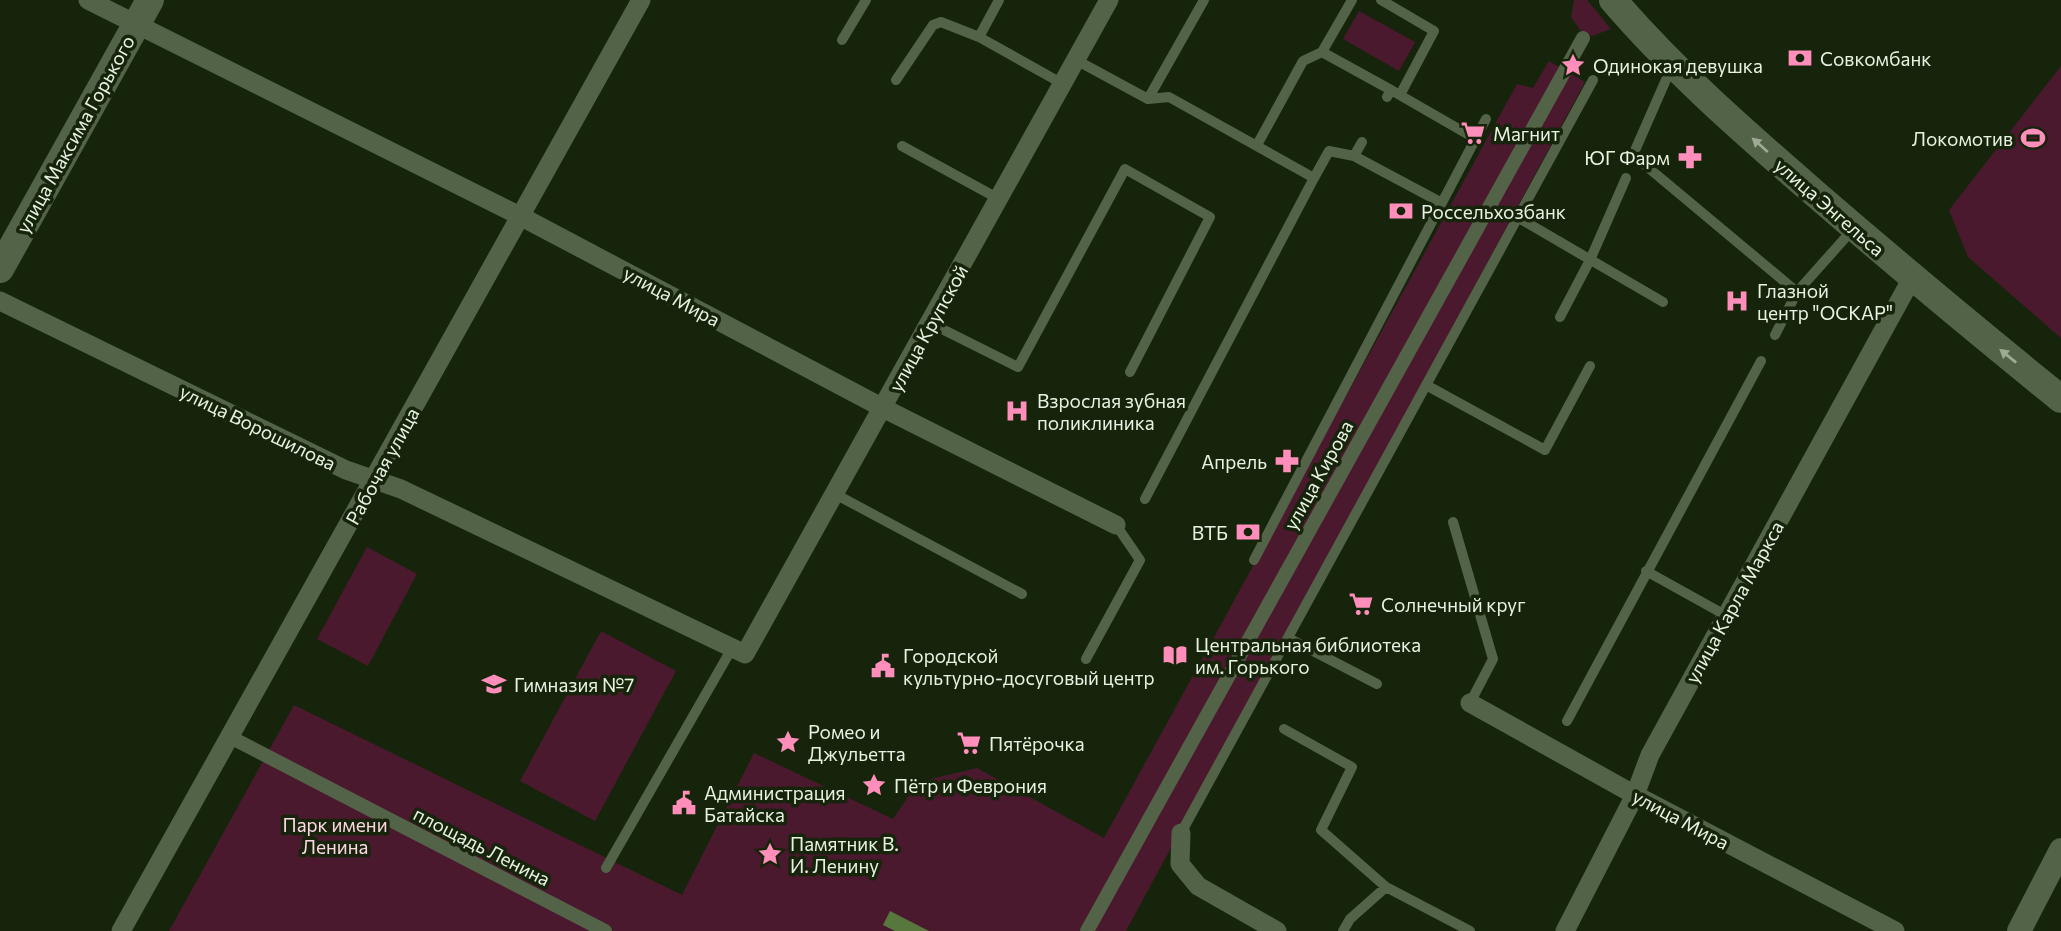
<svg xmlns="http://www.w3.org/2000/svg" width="2061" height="931" font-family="Commissioner,sans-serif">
<rect width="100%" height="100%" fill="#16240b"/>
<path fill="#4b192e" d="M1574,0H1587L1611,29L1592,36L1580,30L1571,17Z
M1359,11L1415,42L1399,71L1343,39Z
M1549,61L1585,82L1126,931H169L294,705L682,895L754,753L893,819L918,782L977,768L1104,838L1517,84L1533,88Z
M2061,66V338L1968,257L1949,210Z
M367,547L417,574L368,666L317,639Z
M601,631L676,671L595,821L520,781Z"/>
<path fill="#58773d" d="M890,911L929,931H895L883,925Z"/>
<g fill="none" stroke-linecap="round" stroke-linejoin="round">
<path stroke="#536347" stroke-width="10" d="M999,0L979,37L1063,84
M1352,0L1322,52L1391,90
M1381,0L1434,31L1400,95
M842,40L866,0
M1076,60L1148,99L1169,97L1314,178L1329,151L1354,156L1442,203
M1672,66L1633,155L1797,292
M896,80L933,25L941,22L979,37
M1387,97L1391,90L1476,139
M1148,99L1204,0
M1257,145L1303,61L1322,52
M902,146L999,199
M1354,156L1362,142
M1517,217L1663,302
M1560,317L1590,260L1626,178
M930,323L1018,367L1125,169L1210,217L1130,372
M1775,335L1797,292L1854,228
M1426,385L1545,450L1590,366
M835,494L1022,594
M1145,499L1314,178
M1453,522L1493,659L1470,703
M1254,560L1486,119
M1646,571L1727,616
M1288,638L1377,684
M1086,659L1140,560L1116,525
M1567,721L1761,361
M1284,729L1352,767L1321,830L1386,887
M1181,833L1593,80
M606,868L731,650
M1343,931L1350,919L1386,887L1470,931"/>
<path stroke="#536347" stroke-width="14" d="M230,737L605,931
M1087,931L1583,38"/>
<path stroke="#536347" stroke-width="19" d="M88,0L520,216L883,408L1116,525
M0,301L346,470L401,489L745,654L1109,0
M1470,703L1635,795L1895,931
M1181,833L1180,864L1198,886L1277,931
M121,931L641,0
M1565,931L1635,795L1650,755L1912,278"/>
<path stroke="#536347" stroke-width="24" d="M2019,931L2061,850"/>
<path stroke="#536347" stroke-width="28" d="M1613,0C1673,70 1743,131 1812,191C1894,262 1977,331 2061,399
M0,269L150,0"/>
</g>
<defs><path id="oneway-solid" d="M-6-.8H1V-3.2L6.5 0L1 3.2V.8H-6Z" transform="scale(1.75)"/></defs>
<g fill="#9eaa94">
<use href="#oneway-solid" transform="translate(1760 145) rotate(-138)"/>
<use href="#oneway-solid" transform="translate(2008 356) rotate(-141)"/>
</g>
<defs>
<g id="bank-bare" transform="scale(1.89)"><path d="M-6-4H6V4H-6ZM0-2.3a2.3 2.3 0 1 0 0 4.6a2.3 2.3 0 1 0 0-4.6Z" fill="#ff8eba" stroke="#16240b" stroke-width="2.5" paint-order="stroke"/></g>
<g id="sight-bare" transform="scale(1.89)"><path d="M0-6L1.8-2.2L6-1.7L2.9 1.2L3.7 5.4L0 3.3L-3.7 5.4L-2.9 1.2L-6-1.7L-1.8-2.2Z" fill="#ff8eba" stroke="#16240b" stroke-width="2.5" paint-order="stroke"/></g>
<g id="supermarket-bare" transform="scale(1.89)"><path d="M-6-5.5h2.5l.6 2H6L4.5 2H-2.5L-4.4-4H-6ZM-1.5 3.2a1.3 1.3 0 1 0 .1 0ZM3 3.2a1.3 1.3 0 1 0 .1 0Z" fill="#ff8eba" stroke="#16240b" stroke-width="2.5" paint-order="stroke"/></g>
<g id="stadium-bare" transform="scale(1.89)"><path d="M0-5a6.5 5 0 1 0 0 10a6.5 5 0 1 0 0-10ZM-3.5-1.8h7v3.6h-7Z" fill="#ff8eba" stroke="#16240b" stroke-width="2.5" paint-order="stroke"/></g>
<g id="pharmacy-bare" transform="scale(1.89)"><path d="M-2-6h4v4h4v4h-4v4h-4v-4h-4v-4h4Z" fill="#ff8eba" stroke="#16240b" stroke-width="2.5" paint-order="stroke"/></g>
<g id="hospital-bare" transform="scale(1.89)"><path d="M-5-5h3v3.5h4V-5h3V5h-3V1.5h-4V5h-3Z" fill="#ff8eba" stroke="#16240b" stroke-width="2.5" paint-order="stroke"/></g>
<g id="library-bare" transform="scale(1.89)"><path d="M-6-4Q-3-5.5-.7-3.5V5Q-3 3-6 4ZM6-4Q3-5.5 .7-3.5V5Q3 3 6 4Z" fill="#ff8eba" stroke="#16240b" stroke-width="2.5" paint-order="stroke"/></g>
<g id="civic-bare" transform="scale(1.89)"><path d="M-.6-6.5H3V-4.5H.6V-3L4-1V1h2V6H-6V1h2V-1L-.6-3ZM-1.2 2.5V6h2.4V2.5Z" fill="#ff8eba" stroke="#16240b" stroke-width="2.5" paint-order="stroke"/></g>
<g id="school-bare" transform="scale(1.89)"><path d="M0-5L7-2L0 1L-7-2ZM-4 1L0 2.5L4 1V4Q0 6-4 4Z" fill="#ff8eba" stroke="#16240b" stroke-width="2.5" paint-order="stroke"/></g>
</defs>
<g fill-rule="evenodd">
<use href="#bank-bare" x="1800" y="58"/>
<use href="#sight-bare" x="1573" y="65"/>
<use href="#supermarket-bare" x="1473" y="133"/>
<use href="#stadium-bare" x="2033" y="138"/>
<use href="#pharmacy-bare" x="1690" y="157"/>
<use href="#bank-bare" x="1401" y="211"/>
<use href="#hospital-bare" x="1737" y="301"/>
<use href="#hospital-bare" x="1017" y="411"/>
<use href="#pharmacy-bare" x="1287" y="461"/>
<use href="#bank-bare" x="1248" y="532"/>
<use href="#supermarket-bare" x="1361" y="604"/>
<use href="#library-bare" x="1175" y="655"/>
<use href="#civic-bare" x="883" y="666"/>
<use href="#school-bare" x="494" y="684"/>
<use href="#sight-bare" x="788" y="742"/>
<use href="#supermarket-bare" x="969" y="743"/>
<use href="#sight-bare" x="874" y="785"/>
<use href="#civic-bare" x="684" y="803"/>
<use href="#sight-bare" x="770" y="854"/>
</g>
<g text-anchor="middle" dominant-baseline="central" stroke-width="7" stroke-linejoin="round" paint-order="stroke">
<g font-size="19" fill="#e8f2e2" stroke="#16240b" text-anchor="start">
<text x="1820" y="58">Совкомбанк</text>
<text x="1593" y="65">Одинокая девушка</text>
<text x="1493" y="133">Магнит</text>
<text x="2013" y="138" text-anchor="end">Локомотив</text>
<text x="1670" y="157" text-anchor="end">ЮГ Фарм</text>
<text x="1421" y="211">Россельхозбанк</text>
<text x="1757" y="290">Глазной<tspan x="1757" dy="22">центр "ОСКАР"</tspan></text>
<text x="1037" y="400">Взрослая зубная<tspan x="1037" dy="22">поликлиника</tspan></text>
<text x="1267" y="461" text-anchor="end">Апрель</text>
<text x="1228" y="532" text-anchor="end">ВТБ</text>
<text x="1381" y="604">Солнечный круг</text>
<text x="1195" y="644">Центральная библиотека<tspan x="1195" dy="22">им. Горького</tspan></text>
<text x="903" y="655">Городской<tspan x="903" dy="22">культурно-досуговый центр</tspan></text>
<text x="514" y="684">Гимназия №7</text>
<text x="808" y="731">Ромео и<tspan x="808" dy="22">Джульетта</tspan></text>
<text x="989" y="743">Пятёрочка</text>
<text x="894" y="785">Пётр и Феврония</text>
<text x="704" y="792">Администрация<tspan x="704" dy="22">Батайска</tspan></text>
<text x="790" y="843">Памятник В.<tspan x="790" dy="22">И. Ленину</tspan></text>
</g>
<g font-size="19" fill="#e8f2e2" stroke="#16240b">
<text transform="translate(75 134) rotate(-61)">улица Максима Горького</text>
<text transform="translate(1830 207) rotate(41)">улица Энгельса</text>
<text transform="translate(672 296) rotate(28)">улица Мира</text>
<text transform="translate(928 328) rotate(-61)">улица Крупской</text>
<text transform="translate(258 427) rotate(26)">улица Ворошилова</text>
<text transform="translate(382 466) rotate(-61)">Рабочая улица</text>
<text transform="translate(1318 475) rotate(-61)">улица Кирова</text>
<text transform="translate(1734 602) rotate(-61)">улица Карла Маркса</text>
<text transform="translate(1681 819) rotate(28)">улица Мира</text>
<text transform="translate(482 846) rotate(27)">площадь Ленина</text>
</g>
<g font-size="19" fill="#fed6e3" stroke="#16240b">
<text x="335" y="824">Парк имени<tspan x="335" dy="22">Ленина</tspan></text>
</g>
</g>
</svg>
